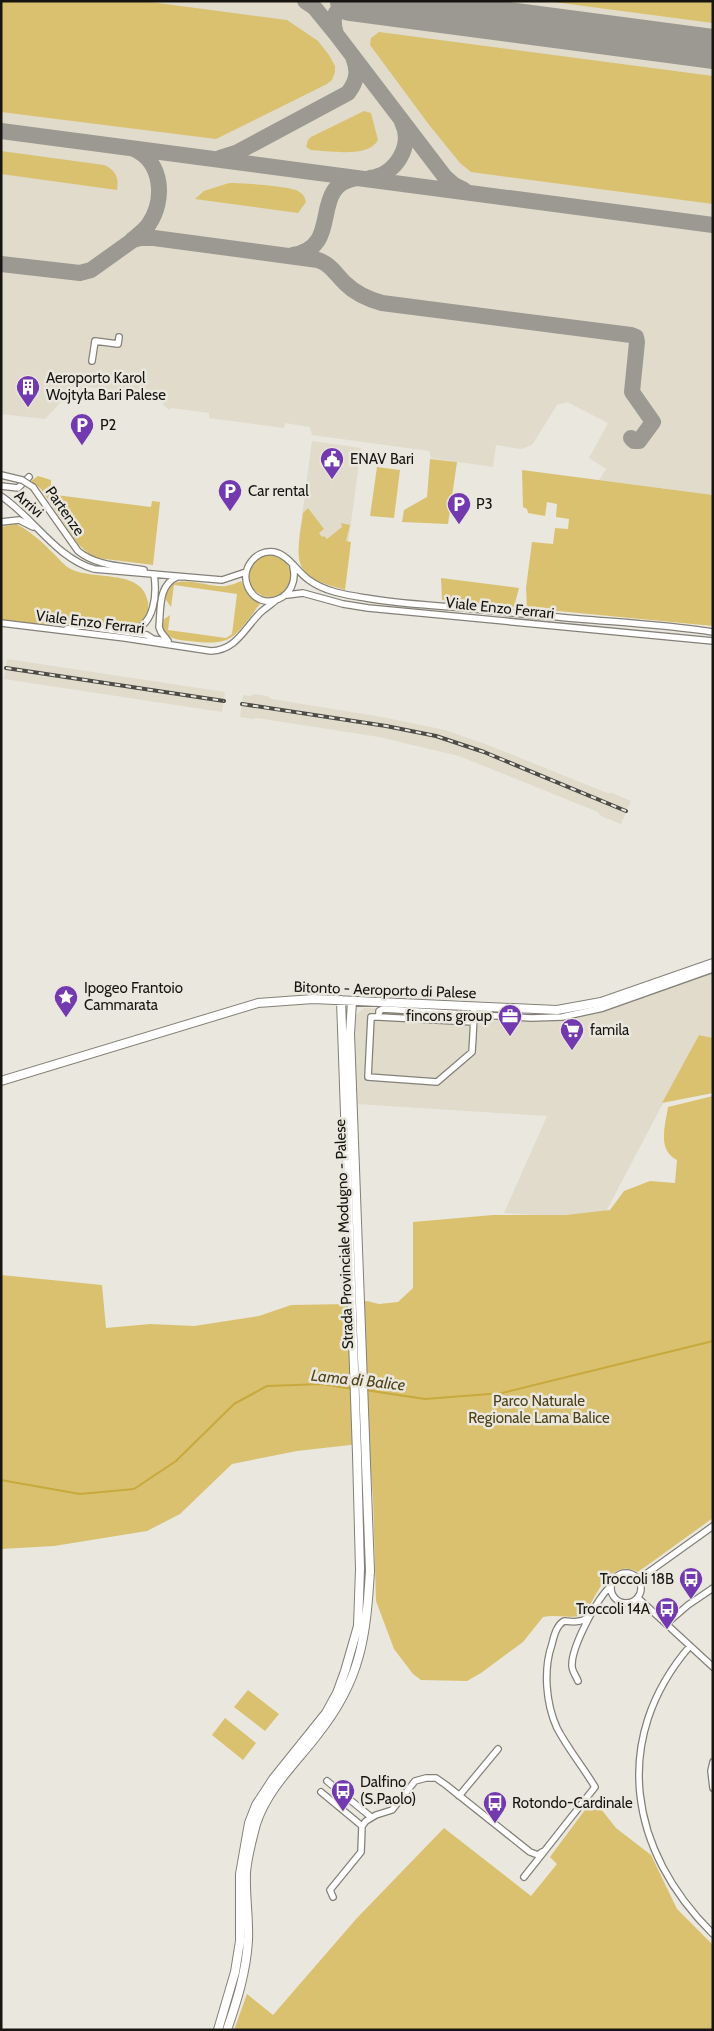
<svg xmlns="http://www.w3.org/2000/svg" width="714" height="2031" font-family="Cabin,sans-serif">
<rect width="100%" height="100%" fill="#eae7de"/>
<path fill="#e0dbcb" d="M1,1H713V495L599,480L606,469L589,458L608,423L567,402L557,405L532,445L521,449L496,445L493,467L431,458L429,451L312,435L310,427L285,423L284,428L209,418V413L172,408L169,410L163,405L164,397L87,387L71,403L61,402L45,419L1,414Z
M312,441L361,448L348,545L299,538Z
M7,659L225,692L222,712L4,679Z
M254,694L267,696L272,699L382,717L445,730L488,745L607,793H612L631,801L621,824L601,816L598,812L459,756L379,737L257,718L252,719L240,717L243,695L250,696Z
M713,967V1038L699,1035L602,1219L504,1213L547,1116L357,1104L354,1026L356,1015L364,1008L527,1014L575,1012L601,1006Z"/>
<path fill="#dac16f" d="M1,1H143L287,20L318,41L329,55L335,66V72L332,80L327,84L216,139L1,112Z
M546,1H713V23Z
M379,32L713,76V204L471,172L460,163L430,126L370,45L371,38Z
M364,111L371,113L378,140C369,158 329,151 311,150L306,147L308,140L311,137Z
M1,151L104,165C116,170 119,178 117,190L1,174Z
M229,183C243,183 285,186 296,190C302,193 305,196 306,202L298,213L195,199L204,191Z
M430,459L457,462L448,524L402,522L404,510L427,497Z
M377,467L400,470L394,518L370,516Z
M522,470L713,495V626L527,608L526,588L532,542L553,544L555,528L568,529L569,519L556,517L557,504L547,502L545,516L528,513L527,509L523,507Z
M38,476L51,480V489L56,490V495L151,507L152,501L160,502L153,565L97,558L89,554L78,544L41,489L31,481Z
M308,508L324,529L319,533L322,537L324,536L327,539L342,527L341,523L350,525L346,541L351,542L345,590C290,576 296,563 303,513Z
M16,524C32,532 42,542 55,555C59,559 64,565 69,568C92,582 142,567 148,602C150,614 144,621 134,627L105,623L46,625L1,620V527Z
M249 576a21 21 0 1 1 42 0a21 21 0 1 1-42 0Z
M441,578L519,588L514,607L442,600Z
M241,581L249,596L260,604C235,636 234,647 190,641C179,640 171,640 163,631V620L170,615L168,630L226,638L232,634L237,594L174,585L171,607L166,600V589C181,573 207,588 226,586C232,585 236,583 241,581Z
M699,1035L713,1038V1093L662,1103Z
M713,1096V1518L638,1572C610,1558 597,1594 585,1614C571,1620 557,1614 543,1617L523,1642L481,1673L467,1681L421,1680L413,1674L394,1649L376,1601L373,1497L368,1443L297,1451L232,1464L180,1514L147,1531L54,1546L1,1549V1275L102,1285L106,1328L150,1324L194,1326L259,1316L291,1305L347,1304L367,1301L379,1304L398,1302L413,1288V1222L493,1215H566L610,1210L624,1191L650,1181L675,1183L677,1160C657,1150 665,1126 668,1107Z
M248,1690L279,1714L265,1731L234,1707Z
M225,1718L256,1743L243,1760L212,1735Z
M593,1799L616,1828L651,1855L677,1909L713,1945V2030H234L247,1994L273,2015L357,1918L444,1828L531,1896L557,1864L550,1857Z"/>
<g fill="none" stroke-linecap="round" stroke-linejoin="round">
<path stroke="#c7a93d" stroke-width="2" d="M365,1390L425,1399L502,1393L713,1341
M1,1480L80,1494L134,1489L176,1461L234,1404L267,1386L322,1384L353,1389"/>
<path stroke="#9c9992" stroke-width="16" d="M305,1L314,7L336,34L445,177L454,185L464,190
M336,34C329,12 339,5 360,2
M1,131L713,225
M220,158L236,153L348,93C357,81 359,71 353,57
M370,178C395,175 414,146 402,122
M132,240C138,235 145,230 149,224C165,200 163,162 134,149
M293,255C344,247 308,186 356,178
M1,264L80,273L91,270L133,240L140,238H154L318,260C332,265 336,275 346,284C356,294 368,299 382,303L631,335L636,337L637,342L632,392L653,422L639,441H634L631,438"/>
<path stroke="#9c9992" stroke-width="40" d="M350,1L713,49"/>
<g stroke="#838078" stroke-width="8">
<path id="minor" d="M92,361L95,341L118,344L119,337
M1,486L18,488L29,477
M33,487L78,551C96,566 121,566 144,570
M1,496C34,518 56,558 94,569L222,580L246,572
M1,522L19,520L33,527
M293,567C301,598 261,615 248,587C240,570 255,549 274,552C289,555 297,572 309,580C325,592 347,595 366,598C398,604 432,605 464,608C495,611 527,615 558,617C610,622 661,624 713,632
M287,595L303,593L343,604L368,608L713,641
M1,623L125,638L211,651C236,650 244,629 260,613C265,608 271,605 276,600
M67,629L82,626L147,635L153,639
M133,631C155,623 157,594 154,574
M152,639L168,641
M168,641L161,632L159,627C161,609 158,585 177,577
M474,1007C474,1022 473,1037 472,1052L437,1082L368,1077L371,1017H379V1011L383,1009L531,1018L562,1017L603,1008L713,969
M379,1017L474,1022
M611 1588a15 15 0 1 1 30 0a15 15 0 1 1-30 0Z
M639,1579L713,1526
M638,1598L713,1667
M666,1624L688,1605L713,1588
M690,1646C610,1739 629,1851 713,1934
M578,1681C576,1676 572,1671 572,1666C571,1648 597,1598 611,1586
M713,1762L711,1771L713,1788
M327,1781L371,1817
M321,1792L362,1826
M459,1796L498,1749
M524,1877L595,1787C583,1767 568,1749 557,1728C546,1704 543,1670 552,1644C554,1636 556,1626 564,1621C573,1622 580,1623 589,1617
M333,1897L330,1890L361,1852L362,1826L366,1821L376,1815L392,1810L415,1781L426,1778H436L446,1785L530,1852L538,1855L542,1852"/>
</g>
<g stroke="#838078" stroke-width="10">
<path id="secondary" d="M1,1081L258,1003L313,999L557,1010L601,1002L713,963
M218,2030L235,1972L240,1941V1874L249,1823L256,1805L273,1779L326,1713L337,1693L345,1671L358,1626L360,1569L357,1454L341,1000
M227,2030C237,2001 246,1972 248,1941C249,1918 245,1895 246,1873C247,1857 252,1840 256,1824C268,1788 296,1763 318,1734C361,1680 366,1637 370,1571L350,1034L352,1001"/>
</g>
<use href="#minor" stroke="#fff" stroke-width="5.5"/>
<use href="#secondary" stroke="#fff" stroke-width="8"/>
<g stroke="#4d4b46" stroke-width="4">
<path id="rail" d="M6,668L224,701
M242,704L386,726L436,736L484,752L626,811"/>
</g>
<use href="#rail" stroke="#eae7de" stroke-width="2" stroke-dasharray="5.5" stroke-linecap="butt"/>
<g stroke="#838078" stroke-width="8" stroke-linecap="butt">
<path id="minor-bridge" d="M1,475L22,480L33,487"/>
</g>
<use href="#minor-bridge" stroke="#fff" stroke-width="5.5"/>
</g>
<defs>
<g id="building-pin" transform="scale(1.25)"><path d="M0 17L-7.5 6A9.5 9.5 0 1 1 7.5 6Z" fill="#7339af" stroke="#eae7de"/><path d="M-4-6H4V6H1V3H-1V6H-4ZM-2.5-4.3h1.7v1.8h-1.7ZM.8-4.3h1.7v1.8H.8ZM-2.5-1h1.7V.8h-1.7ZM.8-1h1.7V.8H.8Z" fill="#fff"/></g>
<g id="parking-pin" transform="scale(1.25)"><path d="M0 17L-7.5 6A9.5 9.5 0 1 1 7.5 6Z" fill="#7339af" stroke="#eae7de"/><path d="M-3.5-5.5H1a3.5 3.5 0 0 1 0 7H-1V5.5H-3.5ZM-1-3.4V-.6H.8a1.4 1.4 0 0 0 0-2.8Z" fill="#fff"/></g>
<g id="civic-pin" transform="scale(1.25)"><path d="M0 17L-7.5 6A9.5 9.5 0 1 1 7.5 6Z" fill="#7339af" stroke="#eae7de"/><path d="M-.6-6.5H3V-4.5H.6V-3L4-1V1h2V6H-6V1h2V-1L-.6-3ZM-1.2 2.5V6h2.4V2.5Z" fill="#fff"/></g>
<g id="sight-pin" transform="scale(1.25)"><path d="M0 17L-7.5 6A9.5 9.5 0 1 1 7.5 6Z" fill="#7339af" stroke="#eae7de"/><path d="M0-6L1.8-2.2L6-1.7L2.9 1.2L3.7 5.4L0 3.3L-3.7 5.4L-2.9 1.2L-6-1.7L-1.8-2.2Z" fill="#fff"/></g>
<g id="office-pin" transform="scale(1.25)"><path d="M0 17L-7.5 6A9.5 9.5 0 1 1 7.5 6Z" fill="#7339af" stroke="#eae7de"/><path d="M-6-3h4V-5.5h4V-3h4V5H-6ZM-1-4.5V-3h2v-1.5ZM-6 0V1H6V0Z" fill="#fff"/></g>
<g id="supermarket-pin" transform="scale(1.25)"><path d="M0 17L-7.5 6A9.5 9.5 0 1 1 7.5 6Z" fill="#7339af" stroke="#eae7de"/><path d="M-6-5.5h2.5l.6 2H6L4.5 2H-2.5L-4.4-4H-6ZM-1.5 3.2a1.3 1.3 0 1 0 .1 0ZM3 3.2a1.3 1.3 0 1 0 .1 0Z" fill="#fff"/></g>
<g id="bus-pin" transform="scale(1.25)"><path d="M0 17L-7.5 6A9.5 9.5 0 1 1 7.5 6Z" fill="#7339af" stroke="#eae7de"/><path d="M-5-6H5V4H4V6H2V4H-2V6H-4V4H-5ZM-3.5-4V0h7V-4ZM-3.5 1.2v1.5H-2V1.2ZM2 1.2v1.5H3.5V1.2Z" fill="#fff"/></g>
</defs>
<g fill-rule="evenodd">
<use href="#building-pin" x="28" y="387"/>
<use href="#parking-pin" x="82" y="425"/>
<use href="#civic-pin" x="332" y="459"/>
<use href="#parking-pin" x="230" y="491"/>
<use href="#parking-pin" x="459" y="504"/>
<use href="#sight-pin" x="66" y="997"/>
<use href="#office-pin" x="510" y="1016"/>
<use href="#supermarket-pin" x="572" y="1030"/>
<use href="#bus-pin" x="691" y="1579"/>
<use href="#bus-pin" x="667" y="1609"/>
<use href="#bus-pin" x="343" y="1791"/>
<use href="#bus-pin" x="495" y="1803"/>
</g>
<g text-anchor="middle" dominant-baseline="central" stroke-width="5" stroke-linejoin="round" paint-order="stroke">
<g font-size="15" fill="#161511" stroke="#eae7de" text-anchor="start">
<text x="46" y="378">Aeroporto Karol<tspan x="46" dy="17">Wojtyła Bari Palese</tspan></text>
<text x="100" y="425">P2</text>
<text x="350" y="459">ENAV Bari</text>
<text x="248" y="491">Car rental</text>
<text x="476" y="504">P3</text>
<text x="84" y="988">Ipogeo Frantoio<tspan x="84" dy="17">Cammarata</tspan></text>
<text x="492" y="1016" text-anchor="end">fincons group</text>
<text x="590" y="1030">famila</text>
<text x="674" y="1579" text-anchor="end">Troccoli 18B</text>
<text x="650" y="1609" text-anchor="end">Troccoli 14A</text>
<text x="360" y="1782">Dalfino<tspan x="360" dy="17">(S.Paolo)</tspan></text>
<text x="512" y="1803">Rotondo-Cardinale</text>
</g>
<g font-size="15" fill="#161511" stroke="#eae7de">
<text transform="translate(29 504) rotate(41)">Arrivi</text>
<text transform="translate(65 511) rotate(55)">Partenze</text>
<text transform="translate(500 608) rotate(6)">Viale Enzo Ferrari</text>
<text transform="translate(90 622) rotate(7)">Viale Enzo Ferrari</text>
<text transform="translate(385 990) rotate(2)">Bitonto - Aeroporto di Palese</text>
<text transform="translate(344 1234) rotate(-92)">Strada Provinciale Modugno - Palese</text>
</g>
<g font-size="15" fill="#4d4115" stroke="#eae7de">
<text x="539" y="1401">Parco Naturale<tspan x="539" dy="17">Regionale Lama Balice</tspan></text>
</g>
<g font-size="16" font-style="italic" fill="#514419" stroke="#eae7de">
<text transform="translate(358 1380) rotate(6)">Lama di Balice</text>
</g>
</g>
<rect width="714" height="2031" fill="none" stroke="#161511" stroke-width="5"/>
</svg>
